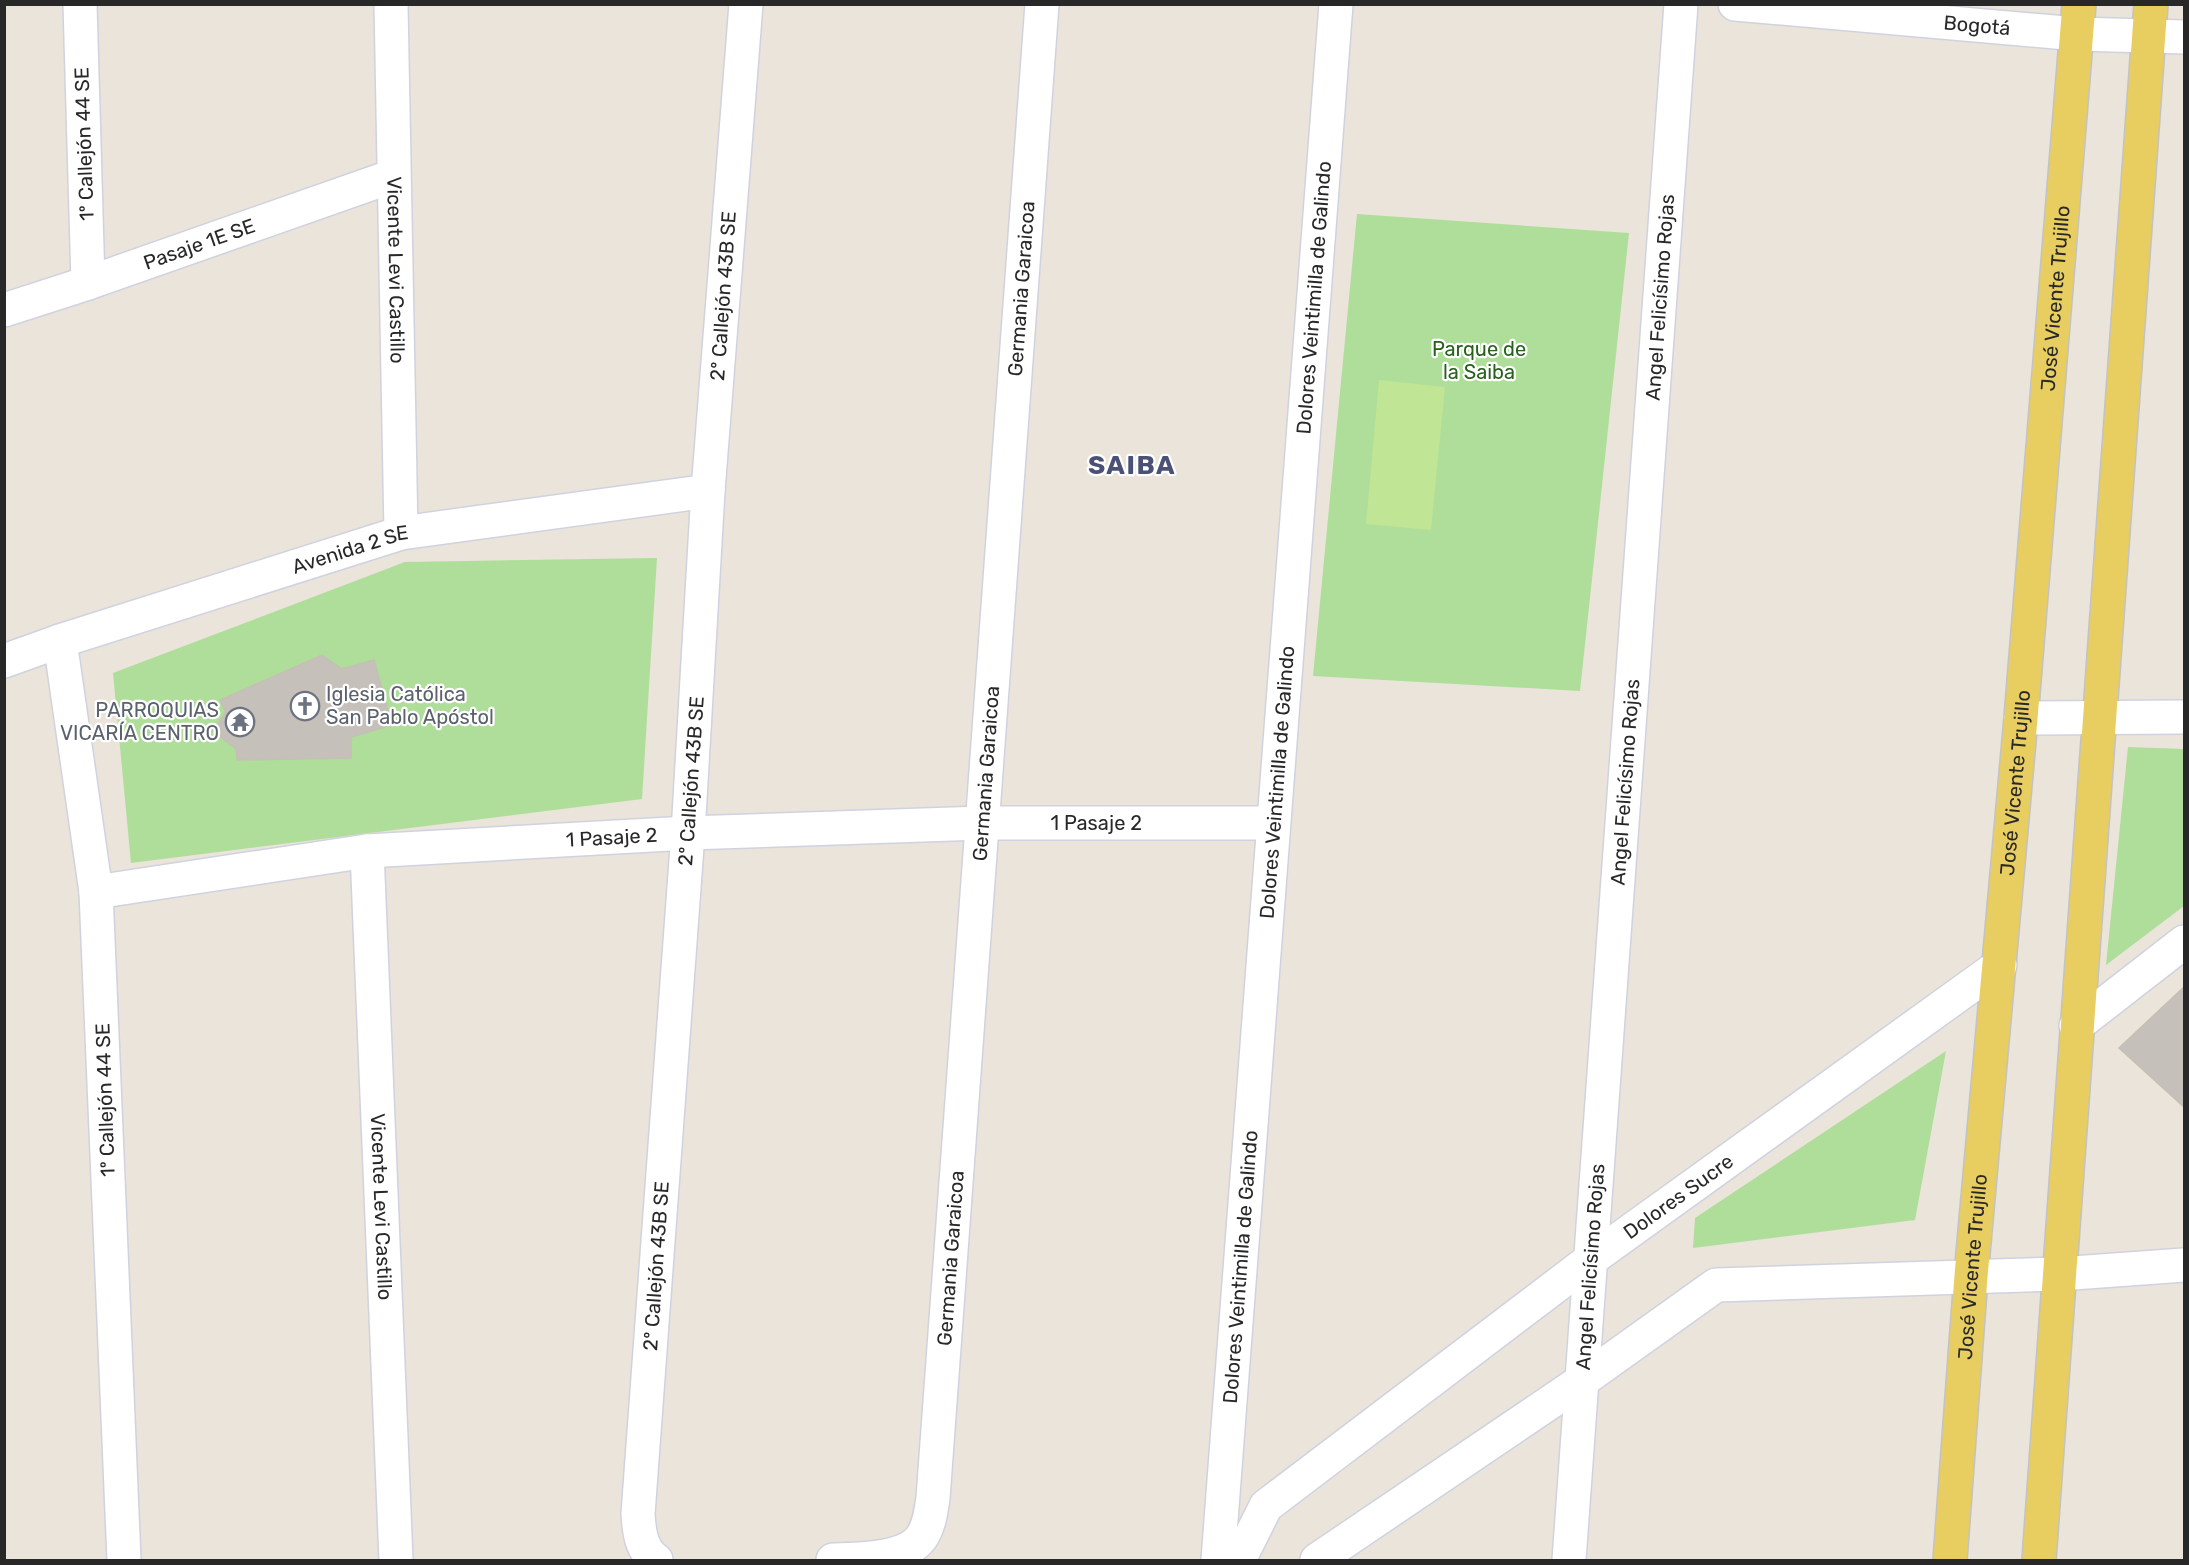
<svg xmlns="http://www.w3.org/2000/svg" width="2189" height="1565" font-family="Rubik,sans-serif">
<rect width="100%" height="100%" fill="#eae4da"/>
<path fill="#aede99" d="M1357,214L1629,233L1580,691L1313,676Z
M657,558L642,799L131,863L113,673L405,562Z
M2128,747L2184,749V906L2106,965Z
M1946,1051L1915,1220L1693,1248L1695,1218Z"/>
<path fill="#c0e595" d="M1379,380L1445,387L1431,530L1366,524Z"/>
<path fill="#c5c0ba" stroke="#c5bfb4" stroke-width="1.5" d="M322,655L342,669L374,660L392,725L351,737V758L237,760L236,749L213,731L226,712L220,700Z
M2184,987V1107L2119,1048Z"/>
<g fill="none" stroke-linecap="round" stroke-linejoin="round">
<g stroke="#d0d2e0" stroke-width="36">
<g id="minor">
<path d="M80,4L88,283"/>
<path id="s1" d="M391,4L401,533"/>
<path id="s2" d="M1735,4L2077,34L2184,37"/>
<path id="s3" d="M4,310L88,283L393,176"/>
<path d="M60,641L96,892L124,1560"/>
<path id="s4" d="M4,661L60,641L401,533L708,491"/>
<path d="M2021,718L2184,717"/>
<path id="s5" d="M367,851L396,1560"/>
<path id="s6" d="M96,892L367,851L688,833L982,823H1272"/>
<path d="M2076,1026L2184,942"/>
<path d="M656,1560C641,1550 639,1531 638,1514L688,833L708,491L746,4"/>
<path id="s7" d="M833,1560C857,1559 905,1560 921,1538C929,1527 931,1512 933,1498L1042,4"/>
<path id="s8" d="M1218,1560L1336,4"/>
<path id="s9" d="M1239,1560L1266,1506L1590,1260L2000,965"/>
<path d="M1317,1560L1583,1380L1716,1285L2059,1274L2184,1265"/>
<path id="s10" d="M1569,1560L1681,4"/>
</g>
</g>
<g stroke="#c3c3c3" stroke-width="36">
<g id="major">
<path id="s11" d="M1950,1560L1971,1276L2021,718L2079,4"/>
<path d="M2039,1560L2151,4"/>
</g>
</g>
<use href="#minor" stroke="#fff" stroke-width="33"/>
<use href="#major" stroke="#e8cd61" stroke-width="33"/>
</g>
<defs>
<g id="church-ring" transform="scale(1.5)"><circle r="9.5" fill="#fff" stroke="#6b7280" stroke-width="1.5"/><path d="M-1.2-6h2.4v3.5h3.3v2.4h-3.3V6h-2.4V-.1h-3.3v-2.4h3.3Z" fill="#6b7280"/></g>
<g id="temple-ring" transform="scale(1.5)"><circle r="9.5" fill="#fff" stroke="#6b7280" stroke-width="1.5"/><path d="M0-6L5-2H3V0L6.5 2.5H4V6H1.5V3h-3V6H-4V2.5H-6.5L-3 0V-2H-5Z" fill="#6b7280"/></g>
</defs>
<g fill-rule="evenodd">
<use href="#church-ring" x="305" y="706"/>
<use href="#temple-ring" x="240" y="722"/>
</g>
<g text-anchor="middle" dominant-baseline="central" stroke-width="4.5" stroke-linejoin="round" paint-order="stroke">
<g font-size="20" fill="#282828" stroke="#fff">
<text stroke="none"><textPath href="#s2" startOffset="243">Bogotá</textPath></text>
<text transform="translate(84 144) rotate(-92)">1º Callejón 44 SE</text>
<text stroke="none"><textPath href="#s3" startOffset="206">Pasaje 1E SE</textPath></text>
<text stroke="none"><textPath href="#s1" startOffset="266">Vicente Levi Castillo</textPath></text>
<text stroke="none"><textPath href="#s7" startOffset="1348">Germania Garaicoa</textPath></text>
<text transform="translate(723 296) rotate(-86)">2º Callejón 43B SE</text>
<text stroke="none"><textPath href="#s8" startOffset="1266">Dolores Veintimilla de Galindo</textPath></text>
<text stroke="none"><textPath href="#s10" startOffset="1266">Angel Felicísimo Rojas</textPath></text>
<text stroke="none"><textPath href="#s11" startOffset="1266">José Vicente Trujillo</textPath></text>
<text stroke="none"><textPath href="#s4" startOffset="364">Avenida 2 SE</textPath></text>
<text stroke="none"><textPath href="#s7" startOffset="862">Germania Garaicoa</textPath></text>
<text transform="translate(691 781) rotate(-86)">2º Callejón 43B SE</text>
<text stroke="none"><textPath href="#s8" startOffset="780">Dolores Veintimilla de Galindo</textPath></text>
<text stroke="none"><textPath href="#s10" startOffset="780">Angel Felicísimo Rojas</textPath></text>
<text stroke="none"><textPath href="#s11" startOffset="780">José Vicente Trujillo</textPath></text>
<text stroke="none"><textPath href="#s6" startOffset="1004">1 Pasaje 2</textPath></text>
<text stroke="none"><textPath href="#s6" startOffset="519">1 Pasaje 2</textPath></text>
<text transform="translate(105 1100) rotate(-92)">1º Callejón 44 SE</text>
<text stroke="none"><textPath href="#s9" startOffset="576">Dolores Sucre</textPath></text>
<text stroke="none"><textPath href="#s5" startOffset="356">Vicente Levi Castillo</textPath></text>
<text stroke="none"><textPath href="#s7" startOffset="376">Germania Garaicoa</textPath></text>
<text transform="translate(656 1266) rotate(-86)">2º Callejón 43B SE</text>
<text stroke="none"><textPath href="#s8" startOffset="294">Dolores Veintimilla de Galindo</textPath></text>
<text stroke="none"><textPath href="#s10" startOffset="294">Angel Felicísimo Rojas</textPath></text>
<text stroke="none"><textPath href="#s11" startOffset="294">José Vicente Trujillo</textPath></text>
</g>
<g font-size="20" fill="#28601d" stroke="#fff">
<text x="1479" y="349">Parque de<tspan x="1479" dy="23">la Saiba</tspan></text>
</g>
<g font-size="20" fill="#5b616d" stroke="#fff" text-anchor="start">
<text x="326" y="694">Iglesia Católica<tspan x="326" dy="23">San Pablo Apóstol</tspan></text>
<text x="219" y="710" text-anchor="end">PARROQUIAS<tspan x="219" dy="23">VICARÍA CENTRO</tspan></text>
</g>
<g font-size="26" font-weight="bold" letter-spacing="1.5" fill="#4b5176" stroke="#fff">
<text x="1132" y="465">SAIBA</text>
</g>
</g>
<rect width="2189" height="1565" fill="none" stroke="#282828" stroke-width="12"/>
</svg>
